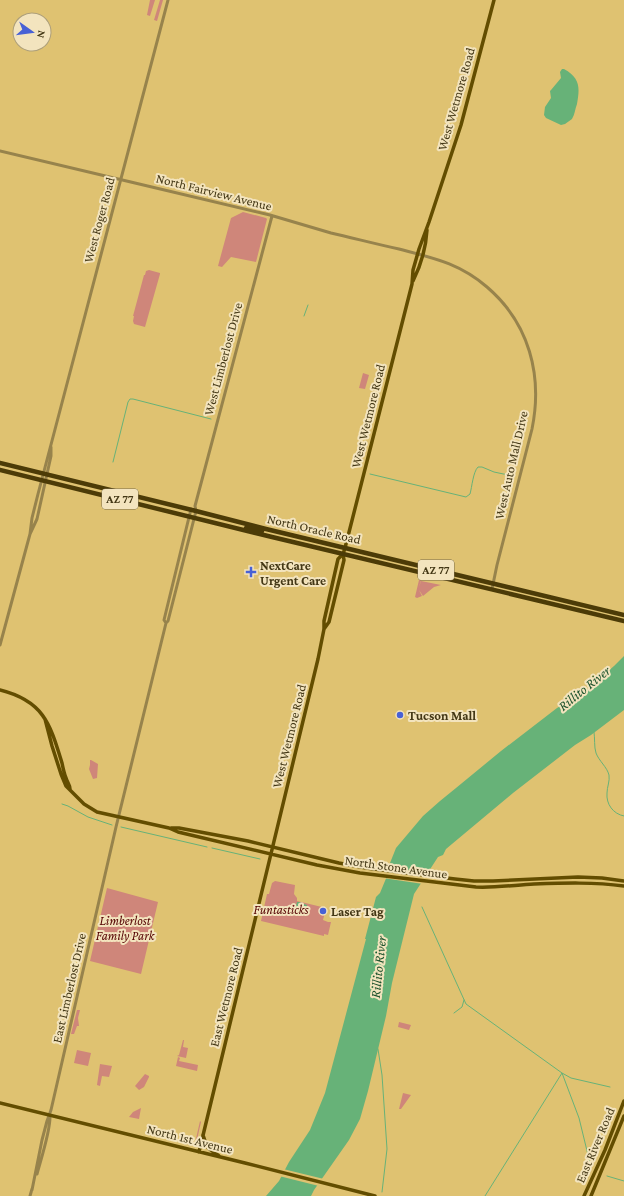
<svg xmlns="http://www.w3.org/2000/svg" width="624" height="1196" font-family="'Crimson Pro',serif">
<rect width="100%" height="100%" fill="#dfc271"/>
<path fill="#cf867a" d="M150,0H155L150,16L147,15Z
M160,0H163L157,21L154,20Z
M243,212L266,218L267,219L256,262L231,257L222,267L218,266L231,218Z
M149,270L160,273V274L145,327L134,324L133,321L134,316H133L144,275H145L146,271Z
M363,373L369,375L365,389L359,388Z
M419,580H421L419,587L421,581L441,585L434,587L423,596L419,590L422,596L417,598L415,597Z
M90,760H91L98,764L97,778L93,779L89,769L90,765Z
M275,881L295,885L294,894L297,898V901L326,908L323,920L328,922H331L328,935L324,934V936L261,921L267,894H269L272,883Z
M107,888L158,902L141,974L90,961Z
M77,1010H80L78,1018L79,1026H77L74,1034H71Z
M399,1022L411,1025L409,1030L398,1027Z
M183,1040H184L183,1047L188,1048L186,1058L177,1056L179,1055Z
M77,1050L91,1053L88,1066L74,1063Z
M178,1057L180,1058L179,1061L198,1065L197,1071L176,1066Z
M100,1064L112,1066L109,1077L102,1076L100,1086L97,1085C98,1078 99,1071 100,1064Z
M145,1074L149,1076V1077L144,1087L139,1090L135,1086Z
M403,1093L411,1095L401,1109H399Z
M141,1108L139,1119L129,1117L133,1112Z
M200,1121L201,1122L196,1144L194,1145L174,1140V1138L195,1143Z"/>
<path fill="#67b278" d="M562,69H564C580,78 580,87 577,104C575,109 575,114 572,119L565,124L561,125L546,118L544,115L545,107L551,98L550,91L551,90L561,78L560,72Z
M624,656V710L591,735L575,745L513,793L446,849L443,855L438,857L414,894L392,983L386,1016L368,1091L360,1119L349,1140L314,1190L311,1196H266L279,1181L289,1162L310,1130L325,1093L366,939H365L376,897L380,893L392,864L390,863L396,848L423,816L440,801L456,788L501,751L557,708L584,692L614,666Z
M297,902H299L307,905L306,910L296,908V906Z"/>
<path fill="#dfc271" d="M388,868L430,873L423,884L383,878Z
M283,1169L324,1179L319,1186L279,1176Z"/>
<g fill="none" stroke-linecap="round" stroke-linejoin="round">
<path stroke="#67b278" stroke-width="1" d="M304,316L308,305
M113,462L128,402L130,399H133L211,419
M370,474L466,497L470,494C472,487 473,472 478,467H482L494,472L513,476
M594,732C595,738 594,747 596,753C599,761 607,767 609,775C610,781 607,787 607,793C606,804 613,814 624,816
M62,804L68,806L88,817L112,825
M121,827L207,847
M212,848L260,859
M422,907L466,1004L562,1073L579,1118L590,1163
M454,1013L462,1007L464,1000
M378,1049L382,1075L387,1149L382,1192
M607,1176L624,1181
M485,1196L562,1073L571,1078L610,1087"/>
<path stroke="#97834c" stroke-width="3" d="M0,151C90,173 180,193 270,215C290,221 310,227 331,233C353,238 376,244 399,249C433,258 459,263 487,287C529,323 543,375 532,429L497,565L492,589
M30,534L32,518L38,494L168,0
M166,623L164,620L191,509
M0,645L30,534L37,519L51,456V447
M37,1174C41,1159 50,1132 50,1117
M32,1190L42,1140L47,1121L51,1110L116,827L166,623L168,621L196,511L195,506L272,216
M30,1196L32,1189"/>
<path stroke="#634d00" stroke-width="3.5" d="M413,281C421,265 426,247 427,230
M324,629L329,622L344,560L343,554L345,548L412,284L413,270L419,249L429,222L461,125L494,0
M0,690C44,701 50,724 62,763C63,768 64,773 66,778C67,782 70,785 70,789
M45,719L52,746L61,774L66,786L84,804L97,812L169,828L178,832L317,865L360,873L476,887C495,888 515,885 534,884C564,883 594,882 624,886
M171,828H179L248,841L339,863L366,868L455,879L474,881H493L578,877L602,878L624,881
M0,1103L245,1163L375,1196
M203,1135L207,1147L219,1156
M199,1152L318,659L324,629V621L338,559L343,554
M584,1196L605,1150L624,1101
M591,1196L624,1116"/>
<path stroke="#4c3b07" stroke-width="4.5" d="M0,463L196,511L266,529L624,615
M0,470L272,537L624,621
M246,528L262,531"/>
</g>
<g fill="#4861d5" stroke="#f3e4be" stroke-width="1.5">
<path d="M249 566h4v4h4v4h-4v4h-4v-4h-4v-4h4z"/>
<circle cx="400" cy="715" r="4"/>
<circle cx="323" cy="911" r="4"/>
</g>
<g text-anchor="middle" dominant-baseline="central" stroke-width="4" stroke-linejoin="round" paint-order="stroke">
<g fill="#f3e4be" stroke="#786b48" stroke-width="1">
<rect x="102" y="489" width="36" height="20" rx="3"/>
<rect x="418" y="560" width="36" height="20" rx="3"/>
</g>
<g font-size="12" font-weight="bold" fill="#433715">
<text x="120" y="499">AZ 77</text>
<text x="436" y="570">AZ 77</text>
</g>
<g font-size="13" fill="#433715" stroke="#f3e4be">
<text transform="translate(456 99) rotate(-74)">West Wetmore Road</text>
<text transform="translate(214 192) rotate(14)">North Fairview Avenue</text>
<text transform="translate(99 220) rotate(-75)">West Roger Road</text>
<text transform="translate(223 359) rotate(-75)">West Limberlost Drive</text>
<text transform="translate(368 416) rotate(-76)">West Wetmore Road</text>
<text transform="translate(511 465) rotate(-77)">West Auto Mall Drive</text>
<text transform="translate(314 529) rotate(13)">North Oracle Road</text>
<text transform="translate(289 736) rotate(-76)">West Wetmore Road</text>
<text transform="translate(396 867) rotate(8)">North Stone Avenue</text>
<text transform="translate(69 988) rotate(-77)">East Limberlost Drive</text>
<text transform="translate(226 997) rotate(-76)">East Wetmore Road</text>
<text transform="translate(190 1139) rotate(14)">North 1st Avenue</text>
<text transform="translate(595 1145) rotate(-67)">East River Road</text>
</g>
<g font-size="13" font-weight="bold" fill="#433715" stroke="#f3e4be" text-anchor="start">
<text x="260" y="565">NextCare<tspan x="260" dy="15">Urgent Care</tspan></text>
<text x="408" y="715">Tucson Mall</text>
<text x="331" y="911">Laser Tag</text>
</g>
<g font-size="13" font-style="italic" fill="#540100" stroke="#f3e4be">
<text x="281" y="909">Funtasticks</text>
<text x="125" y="920">Limberlost<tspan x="125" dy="15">Family Park</tspan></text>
</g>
<g font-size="14" font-style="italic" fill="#1c522c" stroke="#f3e4be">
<text transform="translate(584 688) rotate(-39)">Rillito River</text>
<text transform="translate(378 967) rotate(-84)">Rillito River</text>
</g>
</g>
<g transform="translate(32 32) rotate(104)"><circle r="19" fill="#f3e4be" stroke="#ad9f7a"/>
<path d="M0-3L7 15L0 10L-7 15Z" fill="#4861d5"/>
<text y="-6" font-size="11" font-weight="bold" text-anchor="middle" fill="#433715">N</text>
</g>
</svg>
